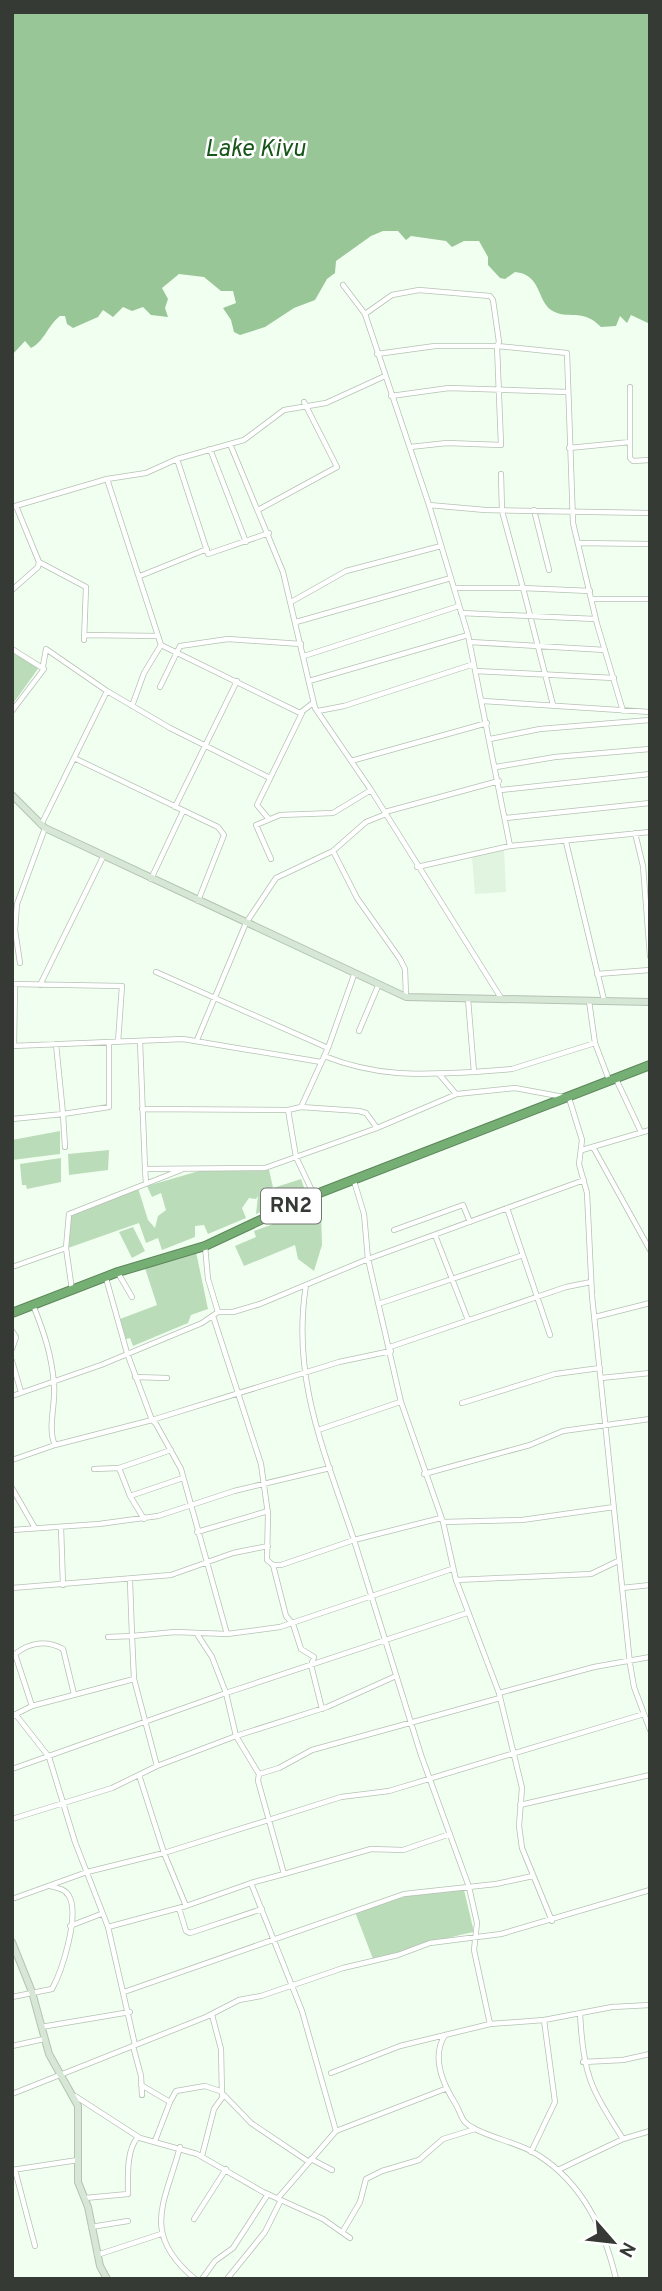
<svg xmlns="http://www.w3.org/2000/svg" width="662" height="2291" font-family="Overpass,sans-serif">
<rect width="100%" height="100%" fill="#f1fff0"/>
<path fill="#e1f4e0" d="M504,849L506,892L475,894L472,856Z"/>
<path fill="#bbdcb9" d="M12,652L40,666L12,705Z
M60,1131V1154L12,1160V1140Z
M109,1150L108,1170L69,1175L68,1154Z
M61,1158V1182L27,1189L26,1185H22L20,1164Z
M269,1170L273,1187L264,1191L301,1179L306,1193L256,1214L258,1196L256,1199L249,1198L242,1208L246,1218L208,1234L204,1225L195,1226V1237L162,1250L158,1238L146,1243L139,1223L68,1248L71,1216L138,1188L148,1220L155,1228L158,1216L166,1210L161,1193L152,1197L147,1186L199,1171Z
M321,1213L322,1245L314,1271L298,1259L295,1245L244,1266L235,1246L256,1237L254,1231L301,1214L306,1217Z
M133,1227L145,1251L132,1258L119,1232Z
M195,1247L208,1309L191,1315L188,1323L133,1346L130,1338L126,1339L120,1319L157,1305L145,1268Z
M464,1890L474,1932C439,1939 407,1951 373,1959L355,1912L411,1895Z"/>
<path fill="#99c696" d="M12,12H650V324L631,315L627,323L620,316L616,326L601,327C582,307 568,321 551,310C537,300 541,274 515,272L505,279L500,278L488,265V257L479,241H464L452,247L446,241L411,236L406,240L398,231H383L371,236L336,261L335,273L327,279L315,300L294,308L265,327L240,335L234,332L231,320L223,308L236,303L233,291H221L204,277L179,274L162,288L168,299L165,308L168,317L151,315L143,307L132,311L123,307L113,317L103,310L98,317L73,328L67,324L65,316H60C48,325 44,342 31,348L25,341L12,355Z"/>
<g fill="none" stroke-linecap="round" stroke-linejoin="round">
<g stroke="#b5c2b4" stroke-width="6">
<path id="street" d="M343,285L365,314L429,505L468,635L510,846
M365,314L392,295L419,290L490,296L493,300L499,342L497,346H435L377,354
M630,387V458L633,461L650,460
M391,396L449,388L568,392
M230,444L283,572L315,708L371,790L501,998
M410,447L447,443L501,445L497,346L567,353L573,523L597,624L623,711
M569,448L630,442
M210,449L246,542
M177,459L208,554L269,533
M107,479L161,645L300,713L313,703
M429,505L485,510L650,513
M12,507L107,479L146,473L177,459L244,440L284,410L326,403L385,376
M258,510L337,467L304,402
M534,510L549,570
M578,543L650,544
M39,562L86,587L84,640
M140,576L207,549
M454,588H523L502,511L501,474
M12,590L38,567L39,562L16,506
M592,599H649
M291,602L346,571L441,546
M461,613L595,619
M296,622L451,578
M85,635L158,636
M470,642L605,650
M12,649L44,669L12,711
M304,656L459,606
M43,666L46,649L107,691
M476,671L614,678
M309,681L468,635
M160,687L180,646L228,639L301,644
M483,701L650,712
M553,705L523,588L590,591
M132,706L144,673L161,645
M318,711L344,706L474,664
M490,739L540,729L650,720
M74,758L218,827L224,835L198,901
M351,761L487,723
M496,767L555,757L650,749
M501,790L650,774
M175,807L237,681
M385,812L499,781
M268,818L257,805L302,713
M505,818L650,803
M41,825L107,691L170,728L270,778
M635,833L643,866L650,956
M566,842L604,1000
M333,851L357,898L400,959L405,969L406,996
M271,859L256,825L280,815L333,813L371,790
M417,867L510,846L650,832
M151,879L183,811
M20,963L15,930L17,904L45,828
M156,972L328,1048
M597,974L650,970
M12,984L122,986L118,1042
M40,985L103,857
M589,1001L595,1043L609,1080
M359,1031L378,986
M197,1040L246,923L276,878L333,851L366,822L386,814
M140,1041L145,1169L265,1168L377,1128L457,1094L515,1088L569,1098L582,1140L579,1164L587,1193L592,1296L630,1664L634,1687L650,1730
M12,1046L183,1039L321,1062
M14,1046L15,984
M324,1056C377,1077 418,1075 474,1072L468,999
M474,1072L512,1069L595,1043
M439,1074L456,1094
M616,1079L641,1132
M301,1107L328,1048L354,975
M142,1109L288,1110L301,1107L359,1111L366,1113L377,1128
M288,1110L296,1157L314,1195
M12,1119L63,1114L56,1044
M65,1147L63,1114L109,1107V1042
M593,1147L650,1250
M582,1150L650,1130
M145,1169L146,1183
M354,1181L364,1214L368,1259L401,1402L443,1522L456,1580L499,1693L522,1788L519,1826L522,1848L552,1921
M507,1208L550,1335
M394,1230L463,1205L470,1222
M435,1235L468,1320
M205,1246L208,1279L218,1312
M12,1267L66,1248
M118,1273L132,1297
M106,1278L127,1353L152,1420L339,1362L391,1351
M72,1290L66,1248L69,1214L181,1170
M381,1303L523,1255
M33,1305C44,1332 52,1356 54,1385C56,1403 47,1429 55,1445L152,1420L156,1424L181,1469L227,1634
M213,1316L261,1464L268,1514L267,1560L273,1565H281L354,1540C325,1453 291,1379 306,1285
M595,1317L650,1303
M12,1331L16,1337L12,1349
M390,1347L566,1287L591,1282
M12,1361L21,1392
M135,1377L167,1378
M601,1378L650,1373
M12,1396L101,1365L202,1323L218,1312H233L260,1304L368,1259L584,1180
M462,1403L555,1374L600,1368
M318,1430L400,1402
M12,1460L55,1445
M119,1468L130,1496
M94,1469L119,1468L171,1450
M424,1474L530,1445L563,1431L650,1419
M12,1488L35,1528
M441,1518L354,1540L421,1755L469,1887L477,1923L474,1950L490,2024
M144,1519L130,1496L183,1478
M443,1522L522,1520L614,1507
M61,1527L63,1585
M12,1530L99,1524L158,1516L234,1491L330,1468
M197,1532L268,1511
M273,1565L286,1616L293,1624L301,1649L314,1657L311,1665L322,1709
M456,1580L591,1574L618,1561
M12,1588L171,1575L233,1553L268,1546
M622,1588L650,1585
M467,1613L226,1693L236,1736L259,1774L279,1768L312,1750L500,1698
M108,1637L132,1636L130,1581
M499,1693L594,1667L650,1657
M32,1706L15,1654C30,1642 47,1640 63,1649L74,1694
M16,1715L49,1757L75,1842L108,1927L135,2045
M12,1716L32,1706L134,1679
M157,1766L134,1679L132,1636L175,1632L227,1634L280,1627L452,1569
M12,1769L226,1693L212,1657L197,1634
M259,1774L258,1781L284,1874L251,1883L302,2011L336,2131
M139,1775L164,1853L186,1906
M520,1805L650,1775
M12,1819L112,1788L157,1766L236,1736L327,1707L396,1676
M284,1874L371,1849L403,1850L450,1834
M12,1899L87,1872L164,1853L341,1797L389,1791L644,1714
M179,1908L186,1931L190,1933L262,1909
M70,1926L101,1914
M108,1927L186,1906L251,1883
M124,1992L404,1894L496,1884L533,1876
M12,1997L52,1989C62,1971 80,1915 69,1896C65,1889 58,1888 50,1886
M580,2013C583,2075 590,2087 623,2139
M212,2015L221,2049L222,2095
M41,2027L130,2012
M445,2035C431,2057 443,2084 455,2103C462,2114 460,2122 474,2128
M12,2046L44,2039
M133,2046L141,2076L142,2095
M583,2062L623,2060L650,2054
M331,2073L400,2046L490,2024L544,2020L612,2007L650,2005
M141,2085L170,2102L155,2141
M12,2094L206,2017L239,2000L261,1996L343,1968L398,1955L430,1943L501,1934L650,1890
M75,2096L140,2138L197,2154L263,2192L323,2219L350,2238
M170,2102L176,2091L205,2086L220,2091
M180,2147C165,2203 140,2233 195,2279
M531,2152L555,2102L544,2020
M202,2156L214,2109L224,2095L251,2123L309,2162
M311,2159L332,2170
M12,2170L78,2160
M15,2170L35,2246
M558,2170L623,2139L650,2131
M85,2198L128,2194C128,2177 126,2150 138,2137
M278,2198L336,2131L445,2089
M194,2219L226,2169
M91,2227L128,2221
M343,2231L360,2202L366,2179L382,2171L419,2160L443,2139L475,2129C493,2138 513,2142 531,2151C580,2178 604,2227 616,2279
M97,2255L161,2234
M202,2279L215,2261L233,2248L268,2194
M227,2279L265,2232L281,2200"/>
</g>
<g stroke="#b5c2b4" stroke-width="8">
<path id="secondary" d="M12,795L45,828L406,997L650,1002
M12,1942L32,1992L49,2054L78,2106V2182L88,2207L100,2266L107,2279"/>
</g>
<g stroke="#5f865d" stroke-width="10">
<path id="highway" d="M12,1313L118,1272L205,1246L314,1195L650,1065"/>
</g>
<use href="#street" stroke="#fff" stroke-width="4.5"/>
<use href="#secondary" stroke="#d6e7d5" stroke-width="6"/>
<use href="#highway" stroke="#75af73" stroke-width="8"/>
</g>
<g text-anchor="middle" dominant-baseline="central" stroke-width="5" stroke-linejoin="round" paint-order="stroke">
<rect fill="#fff" stroke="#727572" stroke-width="2" x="261" y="1188.5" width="60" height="35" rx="5"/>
<g font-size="21" font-weight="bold" fill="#353a35">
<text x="291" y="1206">RN2</text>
</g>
<g font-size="24" font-style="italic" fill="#175519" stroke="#fff">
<text x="255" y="150">Lake Kivu</text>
</g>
</g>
<rect width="662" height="2291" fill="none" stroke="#353a35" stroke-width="28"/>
<g transform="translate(613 2242) rotate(118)" stroke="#ffffff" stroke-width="5" paint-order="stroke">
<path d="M0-5L12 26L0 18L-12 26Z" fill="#353a35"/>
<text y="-10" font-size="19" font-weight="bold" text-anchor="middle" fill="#353a35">N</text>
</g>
</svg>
